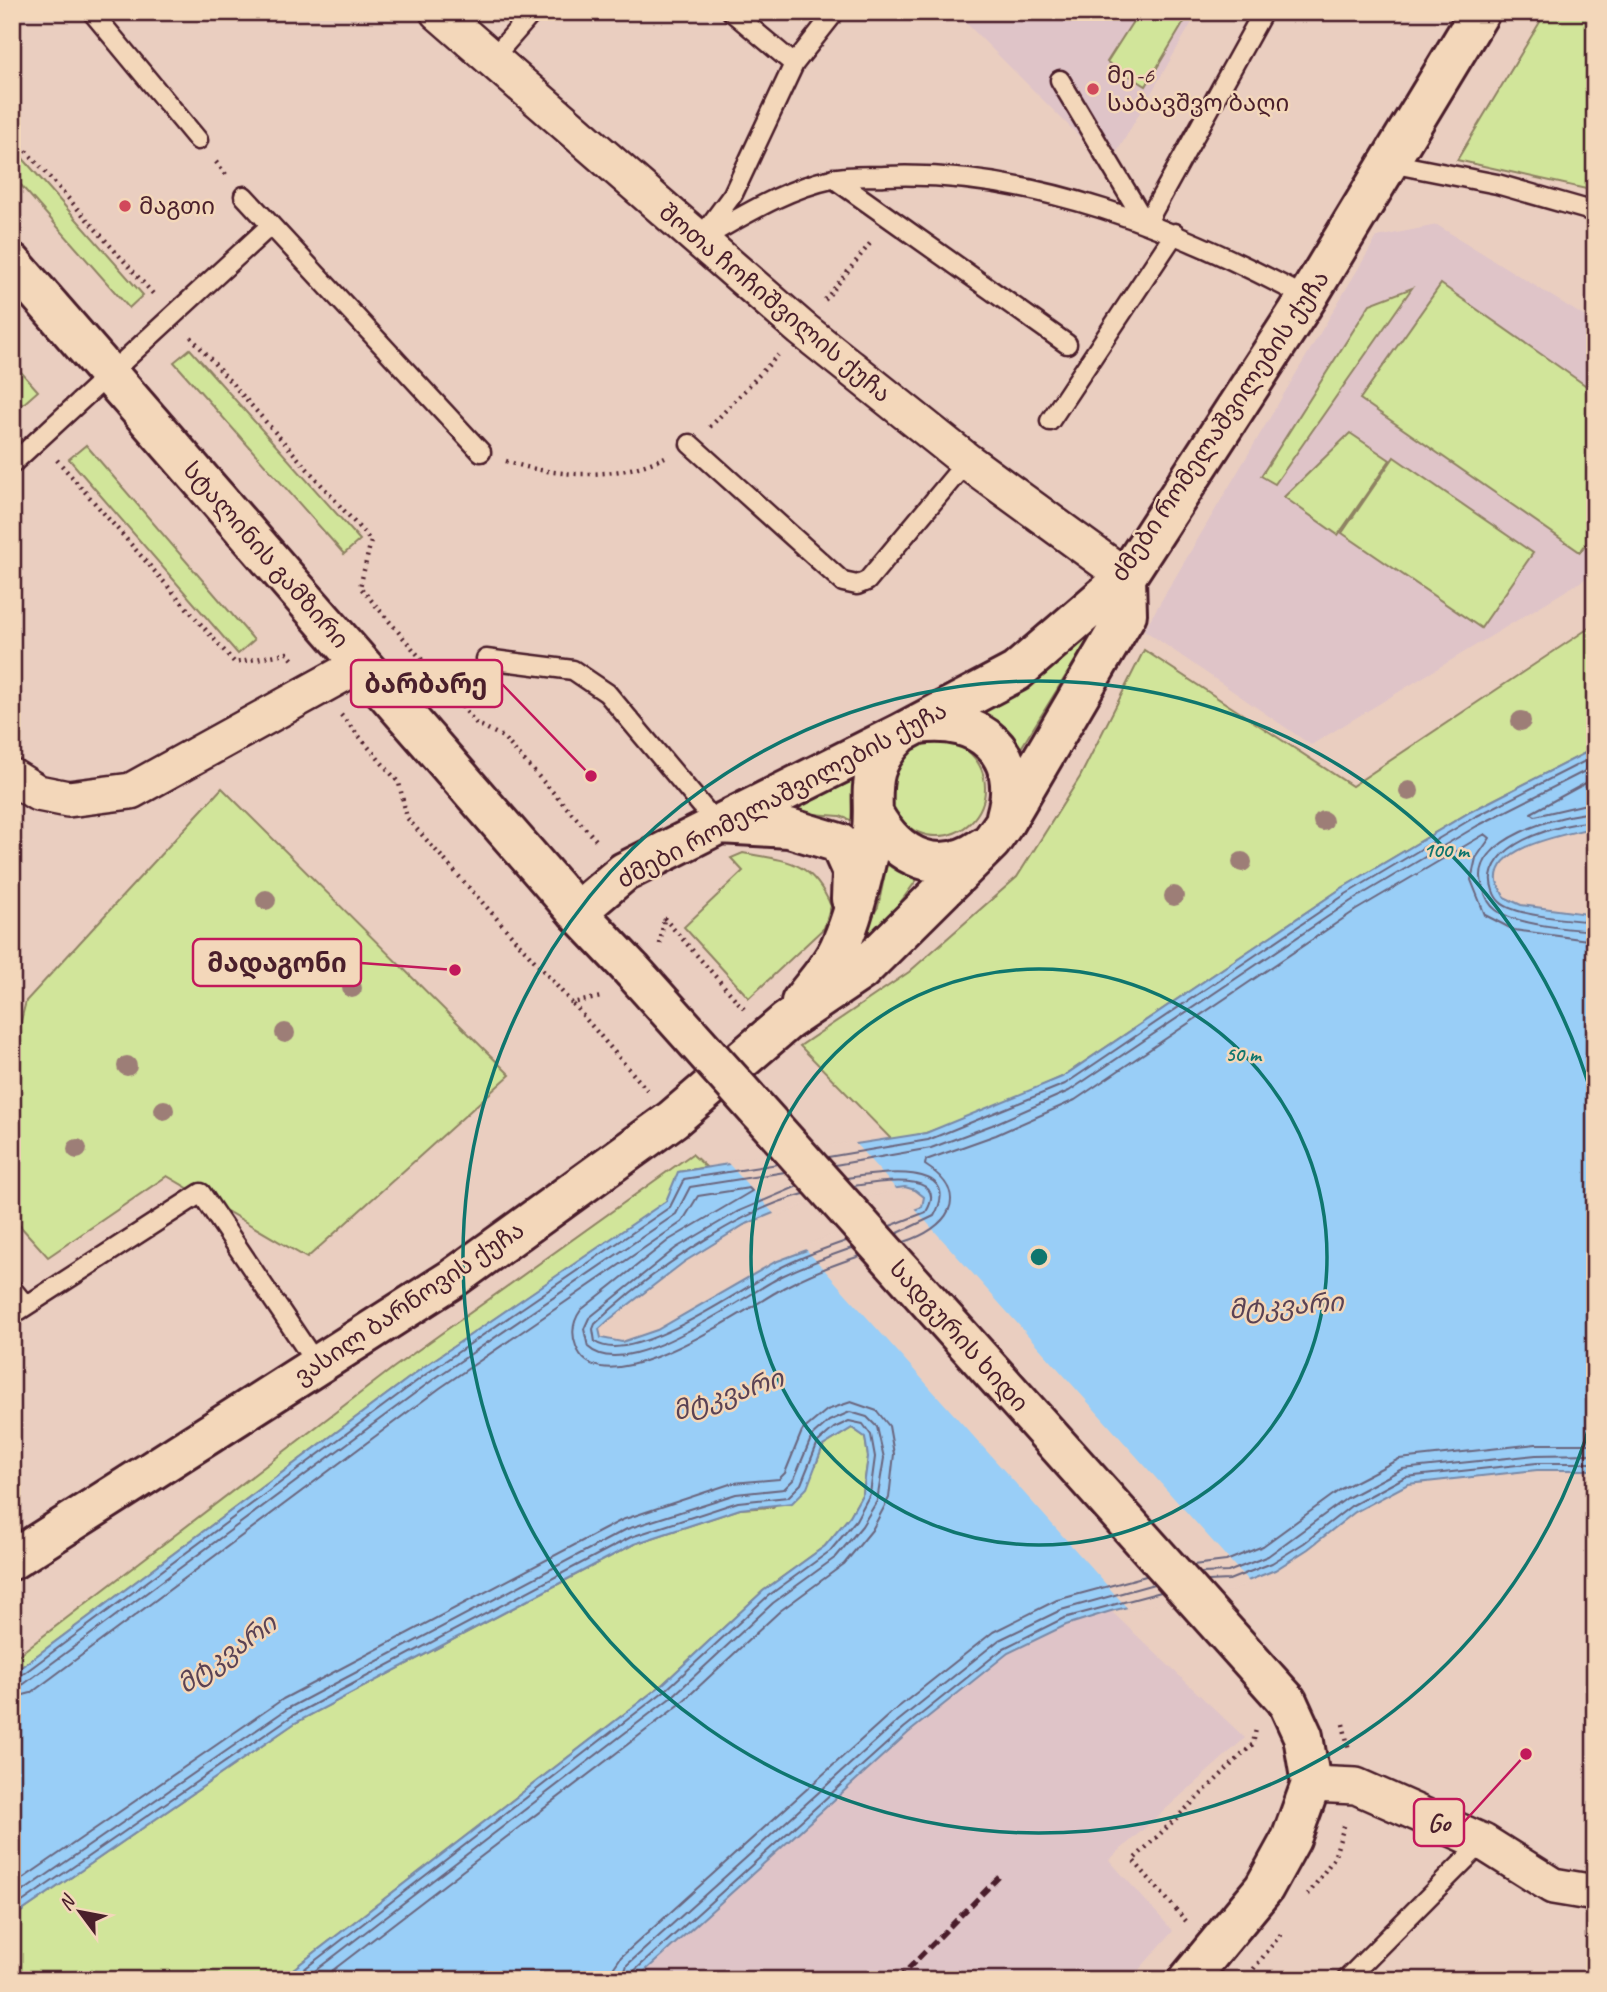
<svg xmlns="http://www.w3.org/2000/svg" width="1607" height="1992" font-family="Caveat,'Noto Sans Georgian',sans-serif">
<rect width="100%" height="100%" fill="#eacec0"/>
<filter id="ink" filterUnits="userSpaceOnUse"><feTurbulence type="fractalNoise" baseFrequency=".0143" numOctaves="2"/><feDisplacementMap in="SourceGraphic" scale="14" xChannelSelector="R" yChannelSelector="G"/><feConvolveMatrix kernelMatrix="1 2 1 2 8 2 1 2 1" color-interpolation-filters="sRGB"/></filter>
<g filter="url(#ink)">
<path fill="#dfc4c8" d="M955,12H1198L1109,166Z
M1437,225L1595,323V573L1311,745L1144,630L1377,237Z
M1111,1611L1245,1738L1109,1860L1173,1931L1130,1980H635L908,1733L1008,1653L1066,1625Z"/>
<path fill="#d1e59a" stroke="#8e8262" stroke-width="2" d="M1139,12H1190L1146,86L1107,62Z
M1546,12H1595V191L1457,160Z
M12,146L143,295L129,308L12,175Z
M1441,284L1595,392V531L1580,552L1360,399Z
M1412,288L1275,484L1261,476L1370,304Z
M190,349L360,540L344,554L174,362Z
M12,362L38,391L22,405L12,394Z
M1350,433L1390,460L1338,535L1284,497Z
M86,445L254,640L238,654L69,459Z
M1394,457L1533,553L1481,628L1342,533Z
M1112,601L1013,761L967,713Z
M1595,624V748L1470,812L1342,888L1062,1077L986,1111L926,1133L892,1140L800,1046L909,972L1017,877L1080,777L1144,650L1352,786Z
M889 788a48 48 0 1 1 96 0a48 48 0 1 1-96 0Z
M857,779L866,826L840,816L784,812Z
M222,788L510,1075L307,1258L167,1176L48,1257L12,1217V1056L26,1001Z
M743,853C788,861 811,860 831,906L824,928L749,998L684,927L743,871L731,858Z
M887,864C898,873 907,877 921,874L894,911L849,957L878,907Z
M692,1154L706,1167L679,1172L667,1201L425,1366L12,1674V1660L393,1368Z
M852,1428L865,1437L868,1457L863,1493L850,1516L825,1546L763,1591L663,1684L279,1980H12V1918L295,1723L634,1544L740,1509L773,1507L816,1465L823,1446Z"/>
<path fill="#99cef7" stroke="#7988a5" stroke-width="2" fill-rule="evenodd" d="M1595,748V827C1570,834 1493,845 1497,881C1498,886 1502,892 1504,897L1521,905L1595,915V1470H1537L1408,1484L1355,1512L1308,1549L1275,1570L1230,1588L1211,1587L1111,1611L1066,1625L1008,1653L908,1733L635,1980H279L663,1684L763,1591L825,1546L850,1516L863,1493L868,1457L865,1437L852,1428L823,1446L807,1488L792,1503L740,1509L634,1544L295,1723L12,1918V1674L425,1366L666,1201L678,1172L926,1133L1062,1077L1342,888L1470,812ZM905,1187L915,1190L924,1197L922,1207L775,1262L657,1330L622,1342L601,1338L599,1329L610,1319L684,1262L744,1225L803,1201Z"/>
<path fill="#eacec0" d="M854,1142L898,1191L804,1205L776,1216L726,1161Z
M913,1207L1250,1583L1231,1591H1211L1129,1610L803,1246Z"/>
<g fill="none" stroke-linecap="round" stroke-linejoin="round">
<path stroke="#6a657d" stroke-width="2" d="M1595,778L1531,813L1535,816L1595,802
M1595,812C1563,814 1466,839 1483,887C1485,895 1489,905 1496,910C1517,925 1569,929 1595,931
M1595,821C1562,824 1497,839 1491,877C1490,884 1494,897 1500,902C1514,916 1574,920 1595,922
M828,1157L928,1140L1065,1084L1346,894L1473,818L1595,756
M835,1165L931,1148L992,1125L1069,1091L1351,901L1477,826L1595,766
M847,1178C873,1174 966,1159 934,1216L896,1234
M798,1186L737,1212L676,1248L589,1318L584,1329L588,1347C627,1384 743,1296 782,1276C805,1265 829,1256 852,1248
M854,1186C872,1183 952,1169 926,1212L890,1226
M804,1194C737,1211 645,1276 595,1324L593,1329L595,1342C632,1367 740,1290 776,1270C798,1258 823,1249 846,1241
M904,1242C946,1229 974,1196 925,1165L926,1160L996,1135L1075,1100L1356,910L1485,834L1490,838L1476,858L1471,880L1485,915L1514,930L1595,941
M1193,1565L1226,1561L1263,1546L1341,1489L1399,1459L1536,1444H1595
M1201,1573L1228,1572L1268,1556L1347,1498L1402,1469L1536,1455L1595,1454
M1208,1581L1229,1580L1272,1563L1304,1543L1351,1506L1405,1477L1537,1463H1595
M12,1679L19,1677L429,1372L670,1207L684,1179L778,1164
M12,1688L24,1684L434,1379L676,1214L690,1187L785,1172
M12,1698L31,1693L440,1388L682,1222L698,1196L749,1188L752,1191L669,1240L581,1310C573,1321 571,1333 576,1346C599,1413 751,1305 785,1287C809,1274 835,1264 860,1256
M12,1886L283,1699L622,1520L733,1483L779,1479L785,1473L802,1431L827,1410L851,1402L877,1411L889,1426L894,1454L889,1498L872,1530L844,1564L780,1611L679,1705L320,1980
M12,1899L287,1709L627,1529L736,1494L784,1489L794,1479L812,1436L829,1421L850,1412L867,1417L877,1427L884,1458L877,1501L862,1526L836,1557L773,1603L673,1696L303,1980
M12,1909L292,1716L631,1537L738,1502L788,1497L801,1484L818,1442L834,1428L849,1421L863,1424L871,1435L875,1457L870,1494L856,1520L830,1551L768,1596L667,1689L290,1980
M611,1980L614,1967L621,1957L891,1713L993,1632L1057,1600L1146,1576
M622,1980L627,1965L898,1721L999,1640L1061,1610L1154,1584
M631,1980L633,1972L904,1728L1004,1648L1064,1618L1161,1592"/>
<g stroke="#4a1f2b" stroke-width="23">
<path id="service" d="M92,12L198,140
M732,12L794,64
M491,60L533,12
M1060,80L1146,224
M1390,163L1497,184L1595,212
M833,178L1067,344
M244,196L481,452
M1146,224L1263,12
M702,236L733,194L794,64L835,12
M698,241C740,218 784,189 832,179C849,175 868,177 885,176C1033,170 1178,229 1307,298
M1050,421L1175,233
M690,444L843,582L857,585L867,581L967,461
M12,464L271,225
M486,659L573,670L607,693L717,824
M12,1289L26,1306
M12,1315L201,1193L317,1365
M1346,1980L1483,1842"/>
</g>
<g stroke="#4a1f2b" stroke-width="40">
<path id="minor" d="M438,12L802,329L967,461L1126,577
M12,777L38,793L68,799L131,791L361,664
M1311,1784L1356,1786L1483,1842L1553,1886L1595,1893"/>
</g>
<g stroke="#4a1f2b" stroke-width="44">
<path id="tertiary" d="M919,724C979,715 1024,753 1006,816
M874,815C898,858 939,878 983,847
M719,824L789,828L839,843L852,872L851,899
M577,912L624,872L899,734L1016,672L1126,577L1307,298L1480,12
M801,1002C814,984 833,965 841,944C854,915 861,881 869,850C881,801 857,777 899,735
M12,1560L452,1279L673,1119L787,1021L861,971L991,842L1005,822L1127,614L1126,577"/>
</g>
<g stroke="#4a1f2b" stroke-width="44">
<path id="secondary" d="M12,263L577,912L632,970
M1188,1980L1264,1888L1291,1839L1311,1784L1303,1736L1287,1701"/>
</g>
<path stroke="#4a1f2b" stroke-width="4.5" stroke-dasharray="2 5" stroke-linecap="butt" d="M12,135L155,296
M216,162L228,177
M825,300L872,241
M191,337L371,541L360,587L476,723L503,737L596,840
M12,409L21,419
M710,427L778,355
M57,460L235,663L287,653L294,661
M506,461C555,478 618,480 665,457
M440,681L462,671
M341,715L399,783L407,818L572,1003L601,997
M664,918L744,1009
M660,944L664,919
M573,1004L647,1090
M1343,1724L1349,1750
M1308,1895L1334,1858L1345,1823
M1186,1921L1133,1860L1253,1744L1256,1729
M1245,1980L1281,1934"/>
<use href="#service" stroke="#f3d7ba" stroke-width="18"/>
<use href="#minor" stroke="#f3d7ba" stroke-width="35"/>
<use href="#tertiary" stroke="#f3d7ba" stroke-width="38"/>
<use href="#secondary" stroke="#f3d7ba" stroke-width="38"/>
<path stroke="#4a1f2b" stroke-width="5" stroke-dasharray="10 5" stroke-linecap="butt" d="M897,1980L999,1877"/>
<g stroke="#4a1f2b" stroke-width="44" stroke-linecap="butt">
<path id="secondary-bridge" d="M632,970L1287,1701"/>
</g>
<use href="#secondary-bridge" stroke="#f3d7ba" stroke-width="38"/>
</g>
<g fill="#9d7e77">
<circle cx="1521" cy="721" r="10"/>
<circle cx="1409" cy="791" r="10"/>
<circle cx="1323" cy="821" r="10"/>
<circle cx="1242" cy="862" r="10"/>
<circle cx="1174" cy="896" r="10"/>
<circle cx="266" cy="900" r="10"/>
<circle cx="352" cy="988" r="10"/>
<circle cx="285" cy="1033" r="10"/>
<circle cx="127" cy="1066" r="10"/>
<circle cx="164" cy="1110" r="10"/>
<circle cx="77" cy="1149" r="10"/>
</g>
</g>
<g fill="none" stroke="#0f766e" stroke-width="3.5">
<circle cx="1039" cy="1257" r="288"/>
<path d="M1594 1411A576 576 0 1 1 1594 1103"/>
</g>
<g fill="#d1495b" stroke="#f3d7ba" stroke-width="2.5">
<circle cx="1093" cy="89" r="7"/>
<circle cx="125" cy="206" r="7"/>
</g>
<g text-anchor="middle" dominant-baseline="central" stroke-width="5" stroke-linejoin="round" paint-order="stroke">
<g font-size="24" fill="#4a1f2b" stroke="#f3d7ba" text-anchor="start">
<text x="1107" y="75">მე-6<tspan x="1107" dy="28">საბავშვო ბაღი</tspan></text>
<text x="139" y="206">მაგთი</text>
</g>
<g font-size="24" fill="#4a1f2b" stroke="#f3d7ba">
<text transform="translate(775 303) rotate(40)">შოთა ჩოჩიშვილის ქუჩა</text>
<text transform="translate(1220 426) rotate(-56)">ძმები რომელაშვილების ქუჩა</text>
<text transform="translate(266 555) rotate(49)">სტალინის გამზირი</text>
<text transform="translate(782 795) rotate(-28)">ძმები რომელაშვილების ქუჩა</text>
<text transform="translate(409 1303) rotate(-34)">ვასილ ბარნოვის ქუჩა</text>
<text transform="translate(959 1336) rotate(48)">სადგურის ხიდი</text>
</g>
<g font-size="26" font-style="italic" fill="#5a4254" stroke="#f3d7ba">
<text transform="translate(1286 1306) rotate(-4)">მტკვარი</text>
<text transform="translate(728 1395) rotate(-18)">მტკვარი</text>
<text transform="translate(227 1654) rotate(-36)">მტკვარი</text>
</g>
</g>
<circle cx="1039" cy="1257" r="10" fill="#0f766e" stroke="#f3d7ba" stroke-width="3.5"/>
<g font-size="21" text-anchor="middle" font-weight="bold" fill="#0f766e" stroke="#f3d7ba" stroke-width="5" stroke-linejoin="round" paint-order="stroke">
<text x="1446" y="857">100 m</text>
<text x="1243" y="1061">50 m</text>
</g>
<path fill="none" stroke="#c2185b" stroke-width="2.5" d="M591 776L502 684M455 970L361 963M1526 1754L1464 1822"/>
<g fill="#c2185b" stroke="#f3d7ba" stroke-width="2.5">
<circle cx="591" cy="776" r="7"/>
<circle cx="455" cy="970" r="7"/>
<circle cx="1526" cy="1754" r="7"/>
</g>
<g fill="#f3d7ba" stroke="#c2185b" stroke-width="2.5">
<rect x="351" y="660" width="151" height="47" rx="7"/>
<rect x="193" y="939" width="168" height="47" rx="7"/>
<rect x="1414" y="1799" width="50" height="47" rx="7"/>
</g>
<g font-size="26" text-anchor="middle" font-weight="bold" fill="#4a1f2b">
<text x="426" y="693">ბარბარე</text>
<text x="277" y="972">მადაგონი</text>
<text x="1439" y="1831">Go</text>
</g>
<rect width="1607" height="1992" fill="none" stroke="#f3d7ba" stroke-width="42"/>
<rect x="21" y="21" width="1565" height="1950" fill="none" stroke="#4a1f2b" stroke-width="2.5" filter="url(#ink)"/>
<g transform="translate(80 1912) rotate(302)" stroke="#f3d7ba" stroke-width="5" paint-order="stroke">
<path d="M0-5L12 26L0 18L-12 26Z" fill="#4a1f2b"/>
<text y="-10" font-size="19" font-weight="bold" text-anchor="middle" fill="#4a1f2b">N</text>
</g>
</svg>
